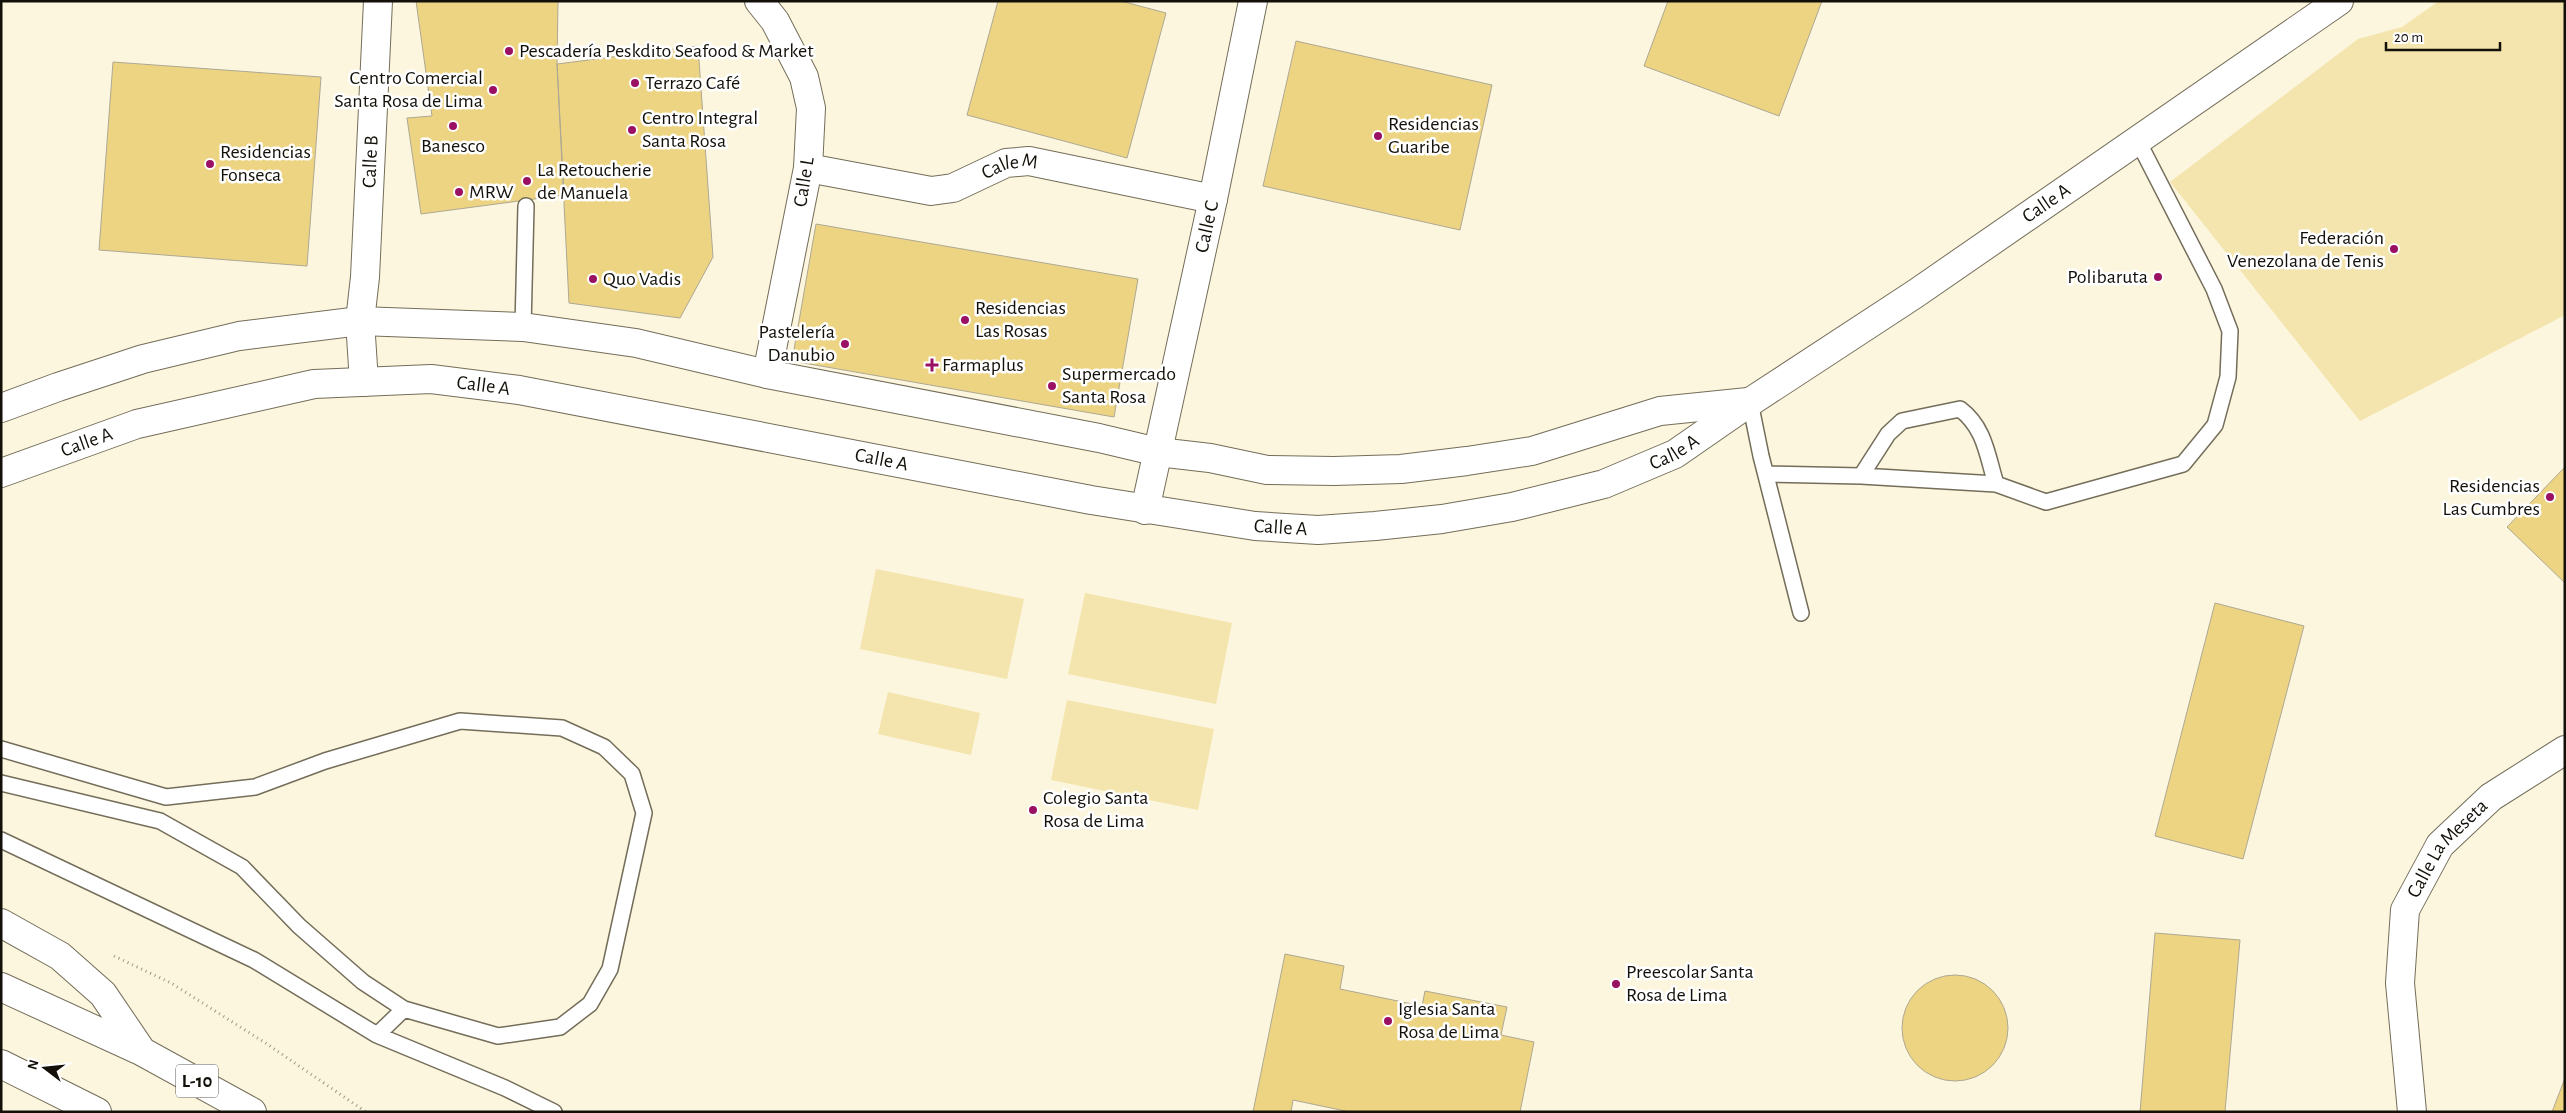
<svg xmlns="http://www.w3.org/2000/svg" width="2566" height="1113" font-family="'Alegreya Sans',sans-serif">
<rect width="100%" height="100%" fill="#fcf6df"/>
<path fill="#f4e4ad" d="M2439,1H2565V315L2360,421L2170,182L2358,39L2402,27Z
M876,569L1024,599L1007,679L860,649Z
M1085,593L1232,623L1216,704L1068,674Z
M888,692L980,713L971,755L878,734Z
M1067,700L1214,729L1198,810L1051,780Z"/>
<path fill="#edd483" stroke="#aea893" d="M416,1H558L557,64L564,195L421,214L407,118L432,116Z
M998,1H1121L1166,13L1127,158L967,115Z
M1668,1H1822L1779,116L1644,66Z
M1296,41L1492,85L1460,230L1263,186Z
M698,46L713,257L680,318L569,303L557,64Z
M113,62L321,77L307,266L99,250Z
M816,224L1138,279L1114,417L792,361Z
M2565,467V583L2507,527Z
M2215,603L2304,626L2243,859L2155,836Z
M2155,933L2240,940L2225,1112H2140Z
M1285,954L1344,966L1340,989L1422,1006L1425,991L1507,1007L1501,1035L1534,1042L1520,1112H1350L1293,1100L1291,1112H1253Z
M1902 1028a53 53 0 1 1 106 0a53 53 0 1 1-106 0Z
M2565,1078V1112H2552Z"/>
<g fill="none" stroke-linecap="round" stroke-linejoin="round">
<g stroke="#736d59" stroke-width="18">
<path id="service" d="M523,327L526,206
M1750,402L1761,456L1801,613
M1766,474L1861,476L1996,484L2046,502L2183,464L2215,425L2228,377L2230,331L2214,289L2138,141
M1861,476L1888,434L1902,421L1960,409C1985,428 1987,455 1996,484
M1,749L166,797L255,787L325,761L460,721L562,728L604,747L632,774L644,813L610,969L590,1004L560,1027L498,1036L404,1009L363,982L299,926L242,867L160,821L1,783
M1,840L254,960L377,1035L505,1088L554,1112
M377,1035L404,1009"/>
</g>
<g stroke="#736d59" stroke-width="30">
<g id="minor">
<path d="M759,1L775,21L804,77L811,108L808,168L767,374"/>
<path id="s1" d="M808,168L931,191L953,188L1006,163L1029,161L1213,199"/>
<path id="s2" d="M364,382L360,321L365,277L378,1"/>
<path d="M1,408L58,387L143,359L239,336L360,321L523,327L636,343L767,374L1099,438L1158,452L1210,458L1267,470L1334,471L1401,469L1467,461L1532,451L1660,411L1748,402"/>
<path id="s3" d="M1,473L137,424L314,384L431,379L519,390L1091,500L1255,526L1318,530L1375,526L1442,519L1512,507L1604,484L1675,454L1750,402L1915,294L2339,1"/>
<path id="s4" d="M1145,510L1213,199L1253,1"/>
<path id="s5" d="M2412,1112L2400,983L2405,910L2440,845L2491,797L2565,750"/>
</g>
</g>
<g stroke="#736d59" stroke-width="30">
<path id="motorway" d="M1,923L60,956L103,994L141,1050
M1,987L141,1051L252,1112
M1,1064L97,1112"/>
</g>
<path stroke="#9e9988" stroke-width="3" stroke-dasharray="1 4" stroke-linecap="butt" d="M114,956L171,983L267,1044L366,1112"/>
<use href="#service" stroke="#fff" stroke-width="15"/>
<use href="#minor" stroke="#fff" stroke-width="28"/>
<use href="#motorway" stroke="#fff" stroke-width="28"/>
</g>
<g fill="#9a1062" stroke="#fff" stroke-width="2">
<circle cx="509" cy="51" r="5"/>
<circle cx="635" cy="83" r="5"/>
<circle cx="493" cy="90" r="5"/>
<circle cx="453" cy="126" r="5"/>
<circle cx="632" cy="130" r="5"/>
<circle cx="1378" cy="136" r="5"/>
<circle cx="210" cy="164" r="5"/>
<circle cx="527" cy="181" r="5"/>
<circle cx="459" cy="192" r="5"/>
<circle cx="2394" cy="249" r="5"/>
<circle cx="2158" cy="277" r="5"/>
<circle cx="593" cy="279" r="5"/>
<circle cx="965" cy="320" r="5"/>
<circle cx="845" cy="344" r="5"/>
<path d="M929.5 357.5h5v5h5v5h-5v5h-5v-5h-5v-5h5z"/>
<circle cx="1052" cy="386" r="5"/>
<circle cx="2550" cy="497" r="5"/>
<circle cx="1033" cy="810" r="5"/>
<circle cx="1616" cy="984" r="5"/>
<circle cx="1388" cy="1021" r="5"/>
</g>
<g text-anchor="middle" dominant-baseline="central" stroke-width="5" stroke-linejoin="round" paint-order="stroke">
<rect fill="#fff" stroke="#5a5853" stroke-width="1" x="176" y="1064.5" width="42" height="33" rx="4"/>
<g font-size="19" font-weight="bold" fill="#131009">
<text x="197" y="1081">L-10</text>
</g>
<g font-size="20" fill="#131009" stroke="#fff" text-anchor="start">
<text x="519" y="51">Pescadería Peskdito Seafood &amp; Market</text>
<text x="483" y="78" text-anchor="end">Centro Comercial<tspan x="483" dy="23">Santa Rosa de Lima</tspan></text>
<text x="645" y="83">Terrazo Café</text>
<text x="642" y="118">Centro Integral<tspan x="642" dy="23">Santa Rosa</tspan></text>
<text x="1388" y="124">Residencias<tspan x="1388" dy="23">Guaribe</tspan></text>
<text x="453" y="146" text-anchor="middle">Banesco</text>
<text x="220" y="152">Residencias<tspan x="220" dy="23">Fonseca</tspan></text>
<text x="537" y="170">La Retoucherie<tspan x="537" dy="23">de Manuela</tspan></text>
<text x="469" y="192">MRW</text>
<text x="2384" y="238" text-anchor="end">Federación<tspan x="2384" dy="23">Venezolana de Tenis</tspan></text>
<text x="2148" y="277" text-anchor="end">Polibaruta</text>
<text x="603" y="279">Quo Vadis</text>
<text x="975" y="308">Residencias<tspan x="975" dy="23">Las Rosas</tspan></text>
<text x="835" y="332" text-anchor="end">Pastelería<tspan x="835" dy="23">Danubio</tspan></text>
<text x="942" y="365">Farmaplus</text>
<text x="1062" y="374">Supermercado<tspan x="1062" dy="23">Santa Rosa</tspan></text>
<text x="2540" y="486" text-anchor="end">Residencias<tspan x="2540" dy="23">Las Cumbres</tspan></text>
<text x="1043" y="798">Colegio Santa<tspan x="1043" dy="23">Rosa de Lima</tspan></text>
<text x="1626" y="972">Preescolar Santa<tspan x="1626" dy="23">Rosa de Lima</tspan></text>
<text x="1398" y="1009">Iglesia Santa<tspan x="1398" dy="23">Rosa de Lima</tspan></text>
</g>
<g font-size="20" fill="#131009" stroke="#fff">
<text stroke="none"><textPath href="#s2" startOffset="221">Calle B</textPath></text>
<text stroke="none"><textPath href="#s1" startOffset="209">Calle M</textPath></text>
<text transform="translate(804 182) rotate(-81)">Calle L</text>
<text stroke="none"><textPath href="#s3" startOffset="2159">Calle A</textPath></text>
<text stroke="none"><textPath href="#s4" startOffset="290">Calle C</textPath></text>
<text stroke="none"><textPath href="#s3" startOffset="496">Calle A</textPath></text>
<text stroke="none"><textPath href="#s3" startOffset="91">Calle A</textPath></text>
<text stroke="none"><textPath href="#s3" startOffset="1711">Calle A</textPath></text>
<text stroke="none"><textPath href="#s3" startOffset="901">Calle A</textPath></text>
<text stroke="none"><textPath href="#s3" startOffset="1306">Calle A</textPath></text>
<text stroke="none"><textPath href="#s5" startOffset="278">Calle La Meseta</textPath></text>
</g>
</g>
<rect width="2566" height="1113" fill="none" stroke="#131009" stroke-width="5"/>
<g transform="translate(45 1068) rotate(286)" stroke="#ffffff" stroke-width="4" paint-order="stroke">
<path d="M0-4L9 19L0 12L-9 19Z" fill="#131009"/>
<text y="-8" font-size="14" font-weight="bold" text-anchor="middle" fill="#131009">N</text>
</g>
<path d="M2386 42v8h114v-8" fill="none" stroke="#131009" stroke-width="2.5"/>
<text x="2394" y="42" font-size="15" fill="#131009" stroke="#ffffff" stroke-width="4" paint-order="stroke">20 m</text>
</svg>
